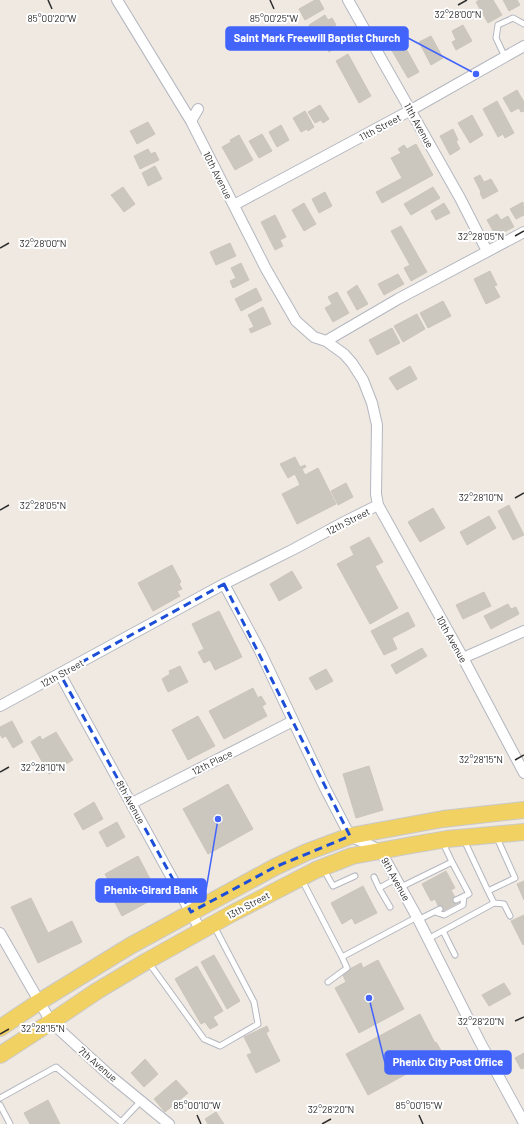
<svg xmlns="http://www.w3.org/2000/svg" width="524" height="1124" font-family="Barlow,sans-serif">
<rect width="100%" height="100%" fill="#efe9e1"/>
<path fill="#cbc7bf" stroke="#cbc5ba" d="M315,0H319L324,9L305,20L299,9Z
M479,0H493L502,15L488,23L476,2Z
M503,0H517L520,5L509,11Z
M325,15L328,20L332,18L336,25L315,37L309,25Z
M463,25L472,41L456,50L452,42L456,40L452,31Z
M334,33L338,38L340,37L344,43L329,52L322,40Z
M431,36L443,58L431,65L419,42Z
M403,43L419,72L408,78L391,49Z
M348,54L371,96L359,103L336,61Z
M517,90L524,102V111L521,112L519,108L511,112L503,98Z
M497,101L514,133L505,138L503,134L498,137L483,109Z
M320,105L329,119L323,123L321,120L315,123L308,112Z
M305,111L314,127L308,131L307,129L301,132L293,118Z
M472,115L483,135L470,143L458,123Z
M148,122L155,134L137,144L130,131Z
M281,125L289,140L277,147L269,132Z
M453,129L458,140L456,141L460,149L450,155L440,136Z
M262,134L272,151L259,158L249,141Z
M239,135L253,160L235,170L222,147L231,142L230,140Z
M416,144L433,175L382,203L376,192L402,178L391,158L401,153L398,149L404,145L407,149Z
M148,149L151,154L155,152L159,160L140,169L134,156Z
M155,166L162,179L148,186L142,173Z
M480,175L484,182L491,179L498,191L483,199L480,193L481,192L474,178Z
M123,187L135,204L124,212L111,195Z
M433,187L440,198L411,215L404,204Z
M325,192L332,206L319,213L312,199Z
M523,202L524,215L516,219L510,209Z
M304,203L316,224L304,231L292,210Z
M444,203L450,213L436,220L431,211Z
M497,214L501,220L508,216L514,227L496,236L487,220Z
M275,215L286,237L280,240L283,246L275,250L261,222Z
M401,226L427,272L411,281L404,268L410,265L391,231Z
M230,243L236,256L216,265L210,252Z
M241,263L249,280L233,288L230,281L236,278L231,268Z
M490,271L497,285L494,286L500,297L486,304L474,279Z
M398,274L404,284L384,295L378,284Z
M357,285L368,304L357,310L347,292Z
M256,288L262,300L241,311L235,299Z
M337,292L349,313L333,322L325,308L332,304L328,297Z
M443,301L451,316L428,328L420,313Z
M263,307L271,324L251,333L249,329L254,327L248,315Z
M417,314L425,329L403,342L394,326Z
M392,328L400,343L377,355L369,340Z
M410,366L417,379L397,390L389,378Z
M295,457L300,467L305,465L306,467L302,469L305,475L318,468L336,504L297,524L282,494L300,485L295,474L288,478L280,464Z
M346,483L353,497L338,505L331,491Z
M509,505L524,535L513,540L498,511Z
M433,508L445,528L420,542L408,522Z
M489,516L496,528L467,545L460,532Z
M369,537L383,562L375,566L398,608L370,624L337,564L354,555L350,547Z
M172,565L181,582L179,584L182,589L177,591L180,596L153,611L138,583Z
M292,571L302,588L279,601L270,584Z
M484,592L491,606L463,619L456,605Z
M508,604L511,609L516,607L519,614L491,629L484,616Z
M219,611L242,657L215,670L210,660L204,663L198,652L204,649L192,624Z
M408,612L415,626L392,638L397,649L384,655L371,631Z
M422,648L427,656L396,674L391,665Z
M180,666L188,682L168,692L162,679L170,674L169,671Z
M326,669L333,681L316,690L309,678Z
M253,688L258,698L261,696L266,704L262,706L267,716L224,739L209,711Z
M198,716L215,746L188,760L172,730Z
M12,721L23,742L13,748L6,736L2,738L0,734V727Z
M56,732L73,760L49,774L31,742L40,736L42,740Z
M369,766L383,810L356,818L343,774Z
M228,784L253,829L208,854L183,809Z
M94,802L103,819L83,830L74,814Z
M117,822L125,837L107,847L99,832Z
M138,856L159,896L122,916L111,895L115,893L105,874Z
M446,871L455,888L451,890L458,903L441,912L435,899L431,901L422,884Z
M524,881V900L517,884Z
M363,886L377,913L355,924L352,918L342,924L331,903Z
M31,898L48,933L72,921L82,942L38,963L11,907Z
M524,915V944L523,945L511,921Z
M214,955L240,1001L227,1009L201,962Z
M378,960L404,1009L359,1033L335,988L346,982L342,973L361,963L363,968Z
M197,966L223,1011L213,1017L218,1025L210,1029L205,1022L201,1024L175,979Z
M504,983L511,994L489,1006L482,995Z
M420,1014L435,1043L436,1042L443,1054L368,1095L346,1054Z
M267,1026L269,1031L266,1033L280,1061L256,1073L247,1055L252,1053L244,1037Z
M524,1053V1068L521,1069L515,1058Z
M145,1059L158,1074L144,1087L131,1073Z
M176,1080L188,1093L165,1112L154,1099Z
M48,1100L60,1124H30L24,1113Z
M216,1112L224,1124H208L205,1119Z"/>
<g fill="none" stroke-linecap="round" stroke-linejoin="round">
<g stroke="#b4b7c1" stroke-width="7">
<path id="service" d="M505,57L496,38L498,25L513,18L524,24
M464,840L488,891L515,878L497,838
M443,843L452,862
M324,870L333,886L355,876
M374,877L379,888
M302,880L342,957L417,917
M401,887L452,862L469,894L456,900
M494,903L504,904L510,916
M390,907L379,888L396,879
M435,912L444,915L463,905L464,896
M418,920L440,909
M443,931L455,955
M428,939L494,903L488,891
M149,963L204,1039L220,1046L258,1024L254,1002L214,926
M328,982L347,968L342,957
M0,1098L56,1067L121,1122L141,1101
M0,1105L10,1124"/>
</g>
<g stroke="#b4b7c1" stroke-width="12">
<path id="minor" d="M117,0L191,121L266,269L296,321L314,337L326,341L344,354L352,363L363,380L372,403L377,425L376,494L378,505L463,658L524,773
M348,0L460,198L487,251
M191,121L198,109
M234,205L411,110L524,46
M326,341L398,299L524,232
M224,584L260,651L325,788L350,836L380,850L417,917L480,1042L524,1123
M463,658L524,631
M60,674L201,931
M0,706L224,584L294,549L346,521L378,505
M132,803L293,721
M0,933L51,1022L108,1074L169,1124"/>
</g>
<g stroke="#c9c9c9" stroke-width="18">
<path id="primary" d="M0,1028L39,1002L130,946L275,867L307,852L350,836L443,819L524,810
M0,1055L51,1022L97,991L147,961L233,913L316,870L352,856L412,845L447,839L524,832"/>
</g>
<use href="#service" stroke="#fff" stroke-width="5"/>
<use href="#minor" stroke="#fff" stroke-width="10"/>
<use href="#primary" stroke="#f2d163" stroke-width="16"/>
</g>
<path fill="none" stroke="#1d4ed8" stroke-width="3" stroke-dasharray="8 5" stroke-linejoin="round" d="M224,584L350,836L275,867L191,912L60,674Z"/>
<path fill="none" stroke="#2e2e2e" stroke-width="1.5" d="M48,0L52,9M270,0L274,9M458,5L467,0M515,236L524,231M0,248L9,243M515,498L524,493M0,510L9,505M515,760L524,755M0,772L9,767M515,1021L524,1017M0,1034L9,1029M197,1115L201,1124M419,1115L423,1124M322,1124L331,1119"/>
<g text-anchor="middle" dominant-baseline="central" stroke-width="4" stroke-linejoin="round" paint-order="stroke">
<g font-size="10" fill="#2e2e2e" stroke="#fff">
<text transform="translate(419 125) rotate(61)">11th Avenue</text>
<text transform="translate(380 127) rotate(-28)">11th Street</text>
<text transform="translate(218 175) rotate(63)">10th Avenue</text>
<text transform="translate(348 521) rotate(-27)">12th Street</text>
<text transform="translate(452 639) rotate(61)">10th Avenue</text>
<text transform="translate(62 673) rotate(-29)">12th Street</text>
<text transform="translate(212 762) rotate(-27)">12th Place</text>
<text transform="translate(131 802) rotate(61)">8th Avenue</text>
<text transform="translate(396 879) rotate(61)">9th Avenue</text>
<text transform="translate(248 905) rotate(-28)">13th Street</text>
<text transform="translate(98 1064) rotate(41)">7th Avenue</text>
</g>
</g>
<g font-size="10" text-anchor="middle" fill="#2e2e2e" stroke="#fff" stroke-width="4" stroke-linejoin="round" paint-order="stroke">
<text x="458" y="18">32°28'00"N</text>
<text x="52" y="22">85°00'20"W</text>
<text x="274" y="22">85°00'25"W</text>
<text x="481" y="240">32°28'05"N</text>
<text x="43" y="247">32°28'00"N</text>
<text x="481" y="501">32°28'10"N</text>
<text x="43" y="509">32°28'05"N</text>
<text x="481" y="763">32°28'15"N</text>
<text x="43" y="771">32°28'10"N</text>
<text x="481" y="1025">32°28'20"N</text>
<text x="43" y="1032">32°28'15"N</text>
<text x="197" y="1109">85°00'10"W</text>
<text x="419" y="1109">85°00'15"W</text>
<text x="331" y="1113">32°28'20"N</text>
</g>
<path fill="none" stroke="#4264fb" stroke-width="1.5" d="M476 74L408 38M218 819L206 890M369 998L385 1063"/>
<g fill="#4264fb" stroke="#fff" stroke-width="1.5">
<circle cx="476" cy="74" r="4"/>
<circle cx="218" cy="819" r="4"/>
<circle cx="369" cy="998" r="4"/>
</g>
<g fill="#4264fb" stroke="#4264fb" stroke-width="1.5">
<rect x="226" y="27" width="182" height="23" rx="4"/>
<rect x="96" y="879" width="110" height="23" rx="4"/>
<rect x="385" y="1051" width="126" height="23" rx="4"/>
</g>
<g font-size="11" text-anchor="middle" font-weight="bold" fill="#fff">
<text x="317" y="42">Saint Mark Freewill Baptist Church</text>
<text x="151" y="894">Phenix-Girard Bank</text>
<text x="448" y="1066">Phenix City Post Office</text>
</g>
</svg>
